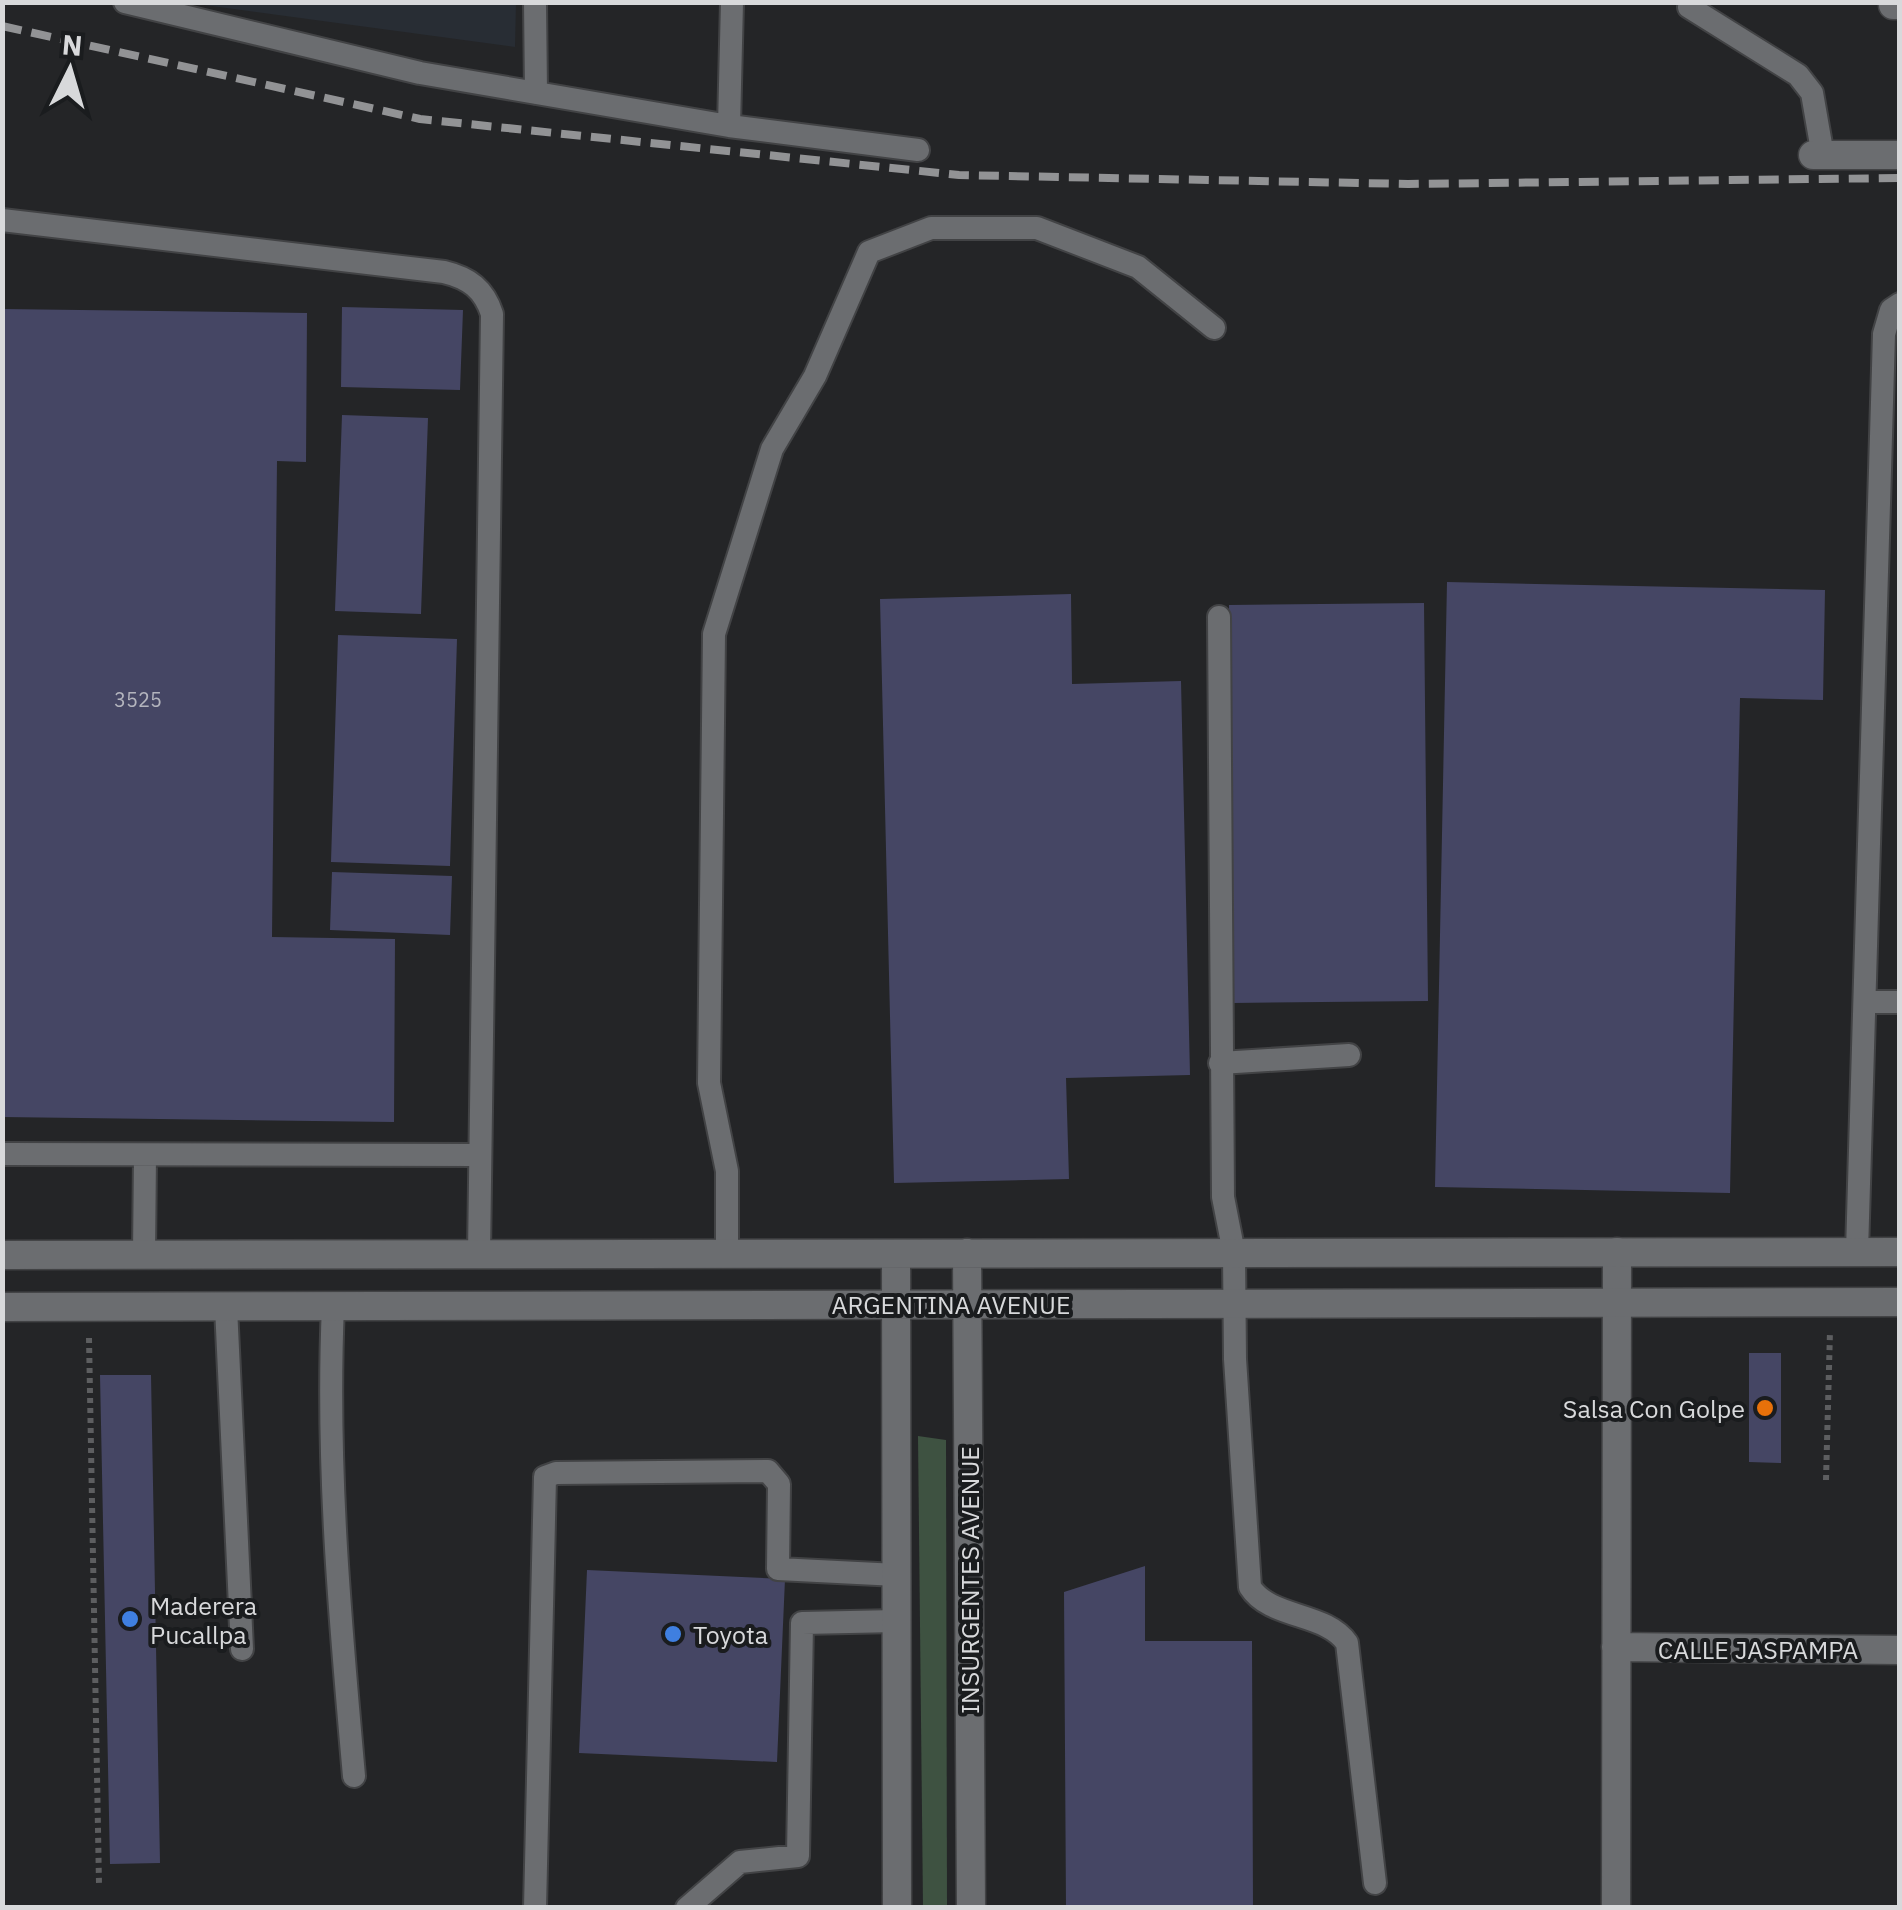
<svg xmlns="http://www.w3.org/2000/svg" width="1902" height="1910" font-family="'IBM Plex Sans',sans-serif">
<rect width="100%" height="100%" fill="#242527"/>
<path fill="#282d34" d="M190,3H516L515,47Z"/>
<path fill="#3e5241" d="M918,1436L946,1440L947,1907H923Z"/>
<path fill="#454664" d="M342,307L463,310L460,390L341,387Z
M2,309L307,313L306,462L277,461L272,937L395,939L394,1122L2,1117Z
M342,415L428,418L421,614L335,611Z
M1447,582L1825,590L1823,700L1740,698L1730,1193L1435,1187Z
M1071,594L1072,684L1181,681L1190,1075L1066,1078L1069,1179L894,1183L880,599Z
M1424,603L1428,1001L1232,1003L1229,605Z
M338,635L457,639L450,866L331,862Z
M332,872L452,876L450,935L330,930Z
M1749,1353H1781V1463L1749,1462Z
M100,1375H151L160,1863L110,1864Z
M1145,1566V1641H1252L1253,1908H1066L1064,1592Z
M587,1570L785,1579L777,1762L579,1753Z"/>
<g fill="none" stroke-linecap="round" stroke-linejoin="round">
<g stroke="#424345" stroke-width="26">
<path id="service" d="M125,2L420,73L729,126L918,150
M535,2L536,93
M1689,7L1798,75L1812,93L1823,156
M729,126L732,2
M2,220L444,272C469,278 484,289 492,314L479,1254
M1219,617L1223,1197L1234,1253L1235,1359L1250,1587C1270,1619 1326,1612 1347,1643L1375,1883
M1865,1002H1900
M1220,1063L1349,1055
M2,1154L480,1155
M1857,1252L1884,334L1891,310L1900,304
M727,1254V1171L709,1083L714,634L772,449L815,376L869,252L931,228H1037L1138,267L1214,328
M144,1255L145,1155
M333,1306C326,1463 340,1620 354,1776
M226,1307L242,1649
M535,1908L545,1477L556,1473L768,1471L779,1484L778,1569L897,1575
M687,1908L740,1862L798,1856L802,1623L897,1621"/>
</g>
<g stroke="#424345" stroke-width="31">
<path id="minor" d="M1893,5H1900
M1813,155H1900
M1616,1647L1900,1650
M1616,1908L1617,1252"/>
</g>
<g stroke="#424345" stroke-width="31">
<path id="secondary" d="M967,1253L971,1908
M896,1254L897,1908
M2,1255L1900,1252
M2,1307L1900,1302"/>
</g>
<path stroke="#5d5e60" stroke-width="6" stroke-dasharray="5 5" stroke-linecap="butt" d="M89,1338L99,1884
M1826,1480L1830,1331"/>
<use href="#service" stroke="#6b6d70" stroke-width="22"/>
<use href="#minor" stroke="#6b6d70" stroke-width="28"/>
<use href="#secondary" stroke="#6b6d70" stroke-width="28"/>
<path stroke="#929395" stroke-width="8" stroke-dasharray="20 10" stroke-linecap="butt" d="M2,26L420,119L959,175L1408,184L1900,178"/>
</g>
<circle fill="#e8710a" stroke="#1a1c1e" stroke-width="4" cx="1765" cy="1408" r="10"/>
<g fill="#3f7fe0" stroke="#1a1c1e" stroke-width="4">
<circle cx="130" cy="1619" r="10"/>
<circle cx="673" cy="1634" r="10"/>
</g>
<g text-anchor="middle" dominant-baseline="central" stroke-width="8" stroke-linejoin="round" paint-order="stroke">
<g font-size="20" fill="#b3b4bd">
<text x="138" y="699">3525</text>
</g>
<g font-size="25" fill="#d8d9db" stroke="#1a1c1e">
<text x="951" y="1304">ARGENTINA AVENUE</text>
<text transform="translate(969 1580) rotate(-90)">INSURGENTES AVENUE</text>
<text x="1758" y="1649">CALLE JASPAMPA</text>
</g>
<g font-size="25" fill="#d8d9db" stroke="#1a1c1e" text-anchor="start">
<text x="1745" y="1408" text-anchor="end">Salsa Con Golpe</text>
<text x="150" y="1605">Maderera<tspan x="150" dy="29">Pucallpa</tspan></text>
<text x="693" y="1634">Toyota</text>
</g>
</g>
<rect width="1902" height="1910" fill="none" stroke="#d8d9db" stroke-width="10"/>
<g transform="translate(70 70) rotate(5)" stroke="#1a1c1e" stroke-width="8" paint-order="stroke">
<path d="M0-8L18 38L0 25L-18 38Z" fill="#d8d9db"/>
<text y="-15" font-size="28" font-weight="bold" text-anchor="middle" fill="#d8d9db">N</text>
</g>
</svg>
